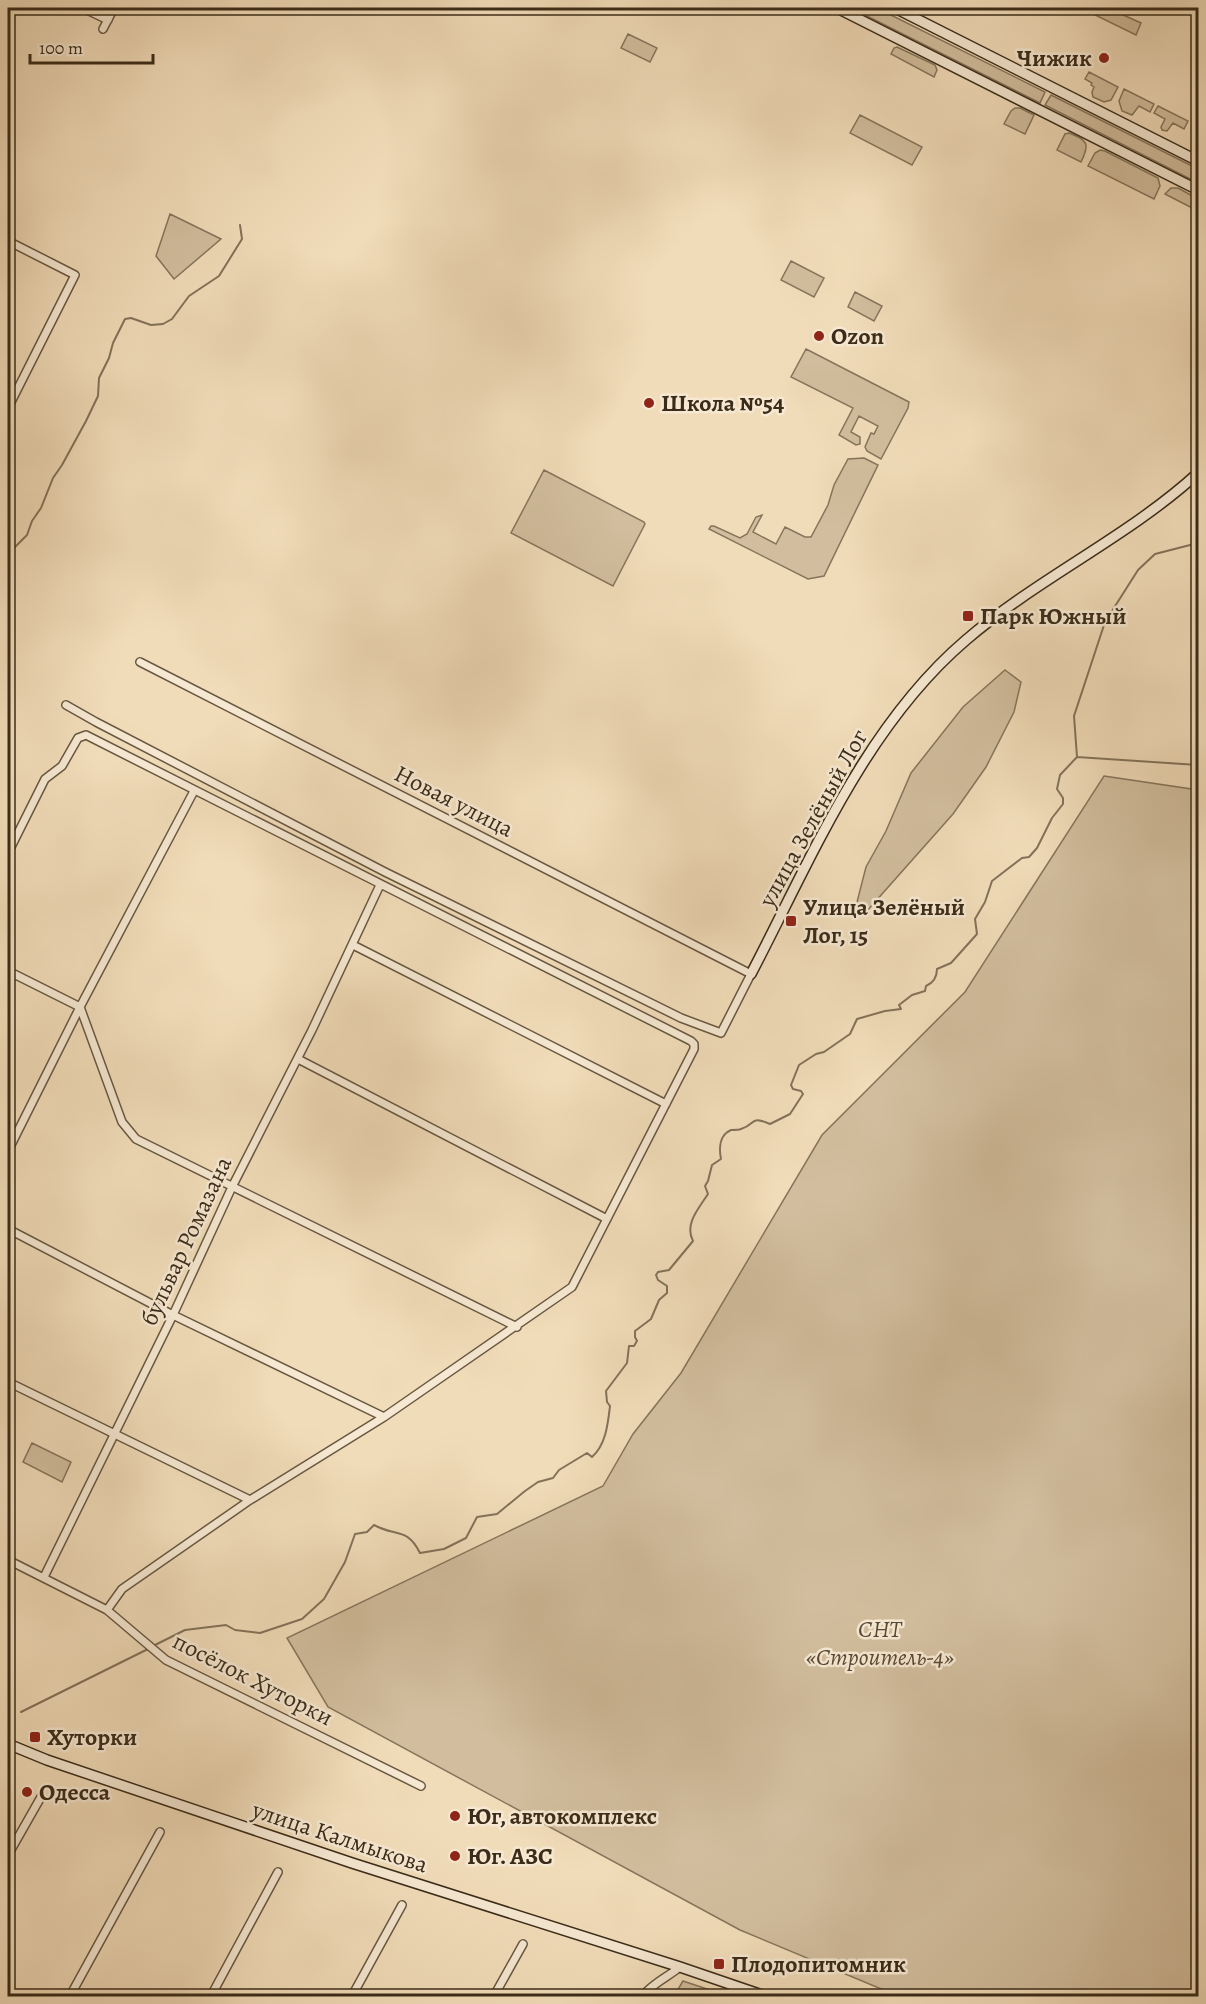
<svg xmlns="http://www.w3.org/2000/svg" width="1206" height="2004" font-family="Alegreya,serif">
<rect width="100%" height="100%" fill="#f1dcb9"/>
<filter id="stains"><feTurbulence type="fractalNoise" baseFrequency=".00333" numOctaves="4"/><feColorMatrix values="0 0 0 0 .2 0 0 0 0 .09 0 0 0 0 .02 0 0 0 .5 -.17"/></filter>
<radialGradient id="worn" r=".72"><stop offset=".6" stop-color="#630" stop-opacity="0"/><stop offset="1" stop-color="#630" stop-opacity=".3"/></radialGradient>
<path fill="#d2be9e" stroke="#86755c" stroke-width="1.5" d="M851,8H877L1045,92L1040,103Z
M1092,8H1108L1141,23L1136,35L1089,12Z
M628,34L657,48L650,62L621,48Z
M897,47L935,65L937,70L934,77L891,54L894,48Z
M1089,72L1118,87L1111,100L1104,102L1093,97L1092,92L1094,87L1091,85L1092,83L1085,79Z
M1124,89L1154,104L1150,112L1139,106L1132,115L1122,111L1119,101Z
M1051,95L1198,169V183L1045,105Z
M1158,106L1188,121L1184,129L1173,123L1167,131L1162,130L1161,127L1165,119L1154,113Z
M1015,108H1020L1034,115L1025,134L1004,124L1011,111Z
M860,115L922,147L912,165L850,133Z
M1069,133C1088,140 1090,144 1081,162L1057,150L1065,134Z
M1100,150L1105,151L1158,178L1160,186L1154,199L1088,166L1095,153Z
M1171,188H1178L1198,199V211L1165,194Z
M170,214L221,239L174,279L156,256Z
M791,261L824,278L814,297L781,280Z
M855,292L882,306L874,321L848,307Z
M806,349L909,402L908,408L881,459L867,451L865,447L871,433L874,434L878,426L859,416L851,432L860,437V444L856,445L839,435L853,408L791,377Z
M864,458L878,465L824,576L808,579L709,529L711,526H714L740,538L747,534L756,517L762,515L753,532L776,544L785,527L805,537H811L828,505L834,485L848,459Z
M544,470L644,522L645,524L613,586L511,533Z
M1005,670L1021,682L1014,712L986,767L953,814L866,912L857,902L866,867L886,831L911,773L963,707Z
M1104,776L1198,790V1996H898L740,1930L328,1707L287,1638L603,1486L633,1434L681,1373L822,1135L965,992Z
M32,1443L71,1462L62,1482L23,1462Z
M683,1981L728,1996H674Z"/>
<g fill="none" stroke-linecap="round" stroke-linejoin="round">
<path stroke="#837259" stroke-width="2" d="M8,554L27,535L32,521L41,508L53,478L62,465L86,421L98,396L99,378L109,358L113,343L125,319L131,318L151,325L163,324L172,319L189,296L219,276L242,239L240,225
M1077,757L1198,765
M153,1646L185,1630L226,1625L235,1630L260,1633L302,1619L324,1599L345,1562L355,1534L367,1532L374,1525C396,1537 407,1527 420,1553L444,1549L466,1538L477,1517L497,1514L525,1491L538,1482L553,1478L559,1470L587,1453L592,1457C606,1445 608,1423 610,1406L607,1402L606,1391L627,1363L629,1346H634L637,1341L635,1337V1331L651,1319L659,1300L667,1293V1286L658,1280L656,1275L658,1272L669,1270L693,1241C684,1224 699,1208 708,1194L705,1186L708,1181L712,1165L721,1159C719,1149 719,1135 731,1130C732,1130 739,1130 741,1129C757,1124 749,1115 770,1124L790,1114L803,1094L801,1091L793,1089L791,1085L799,1065L816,1054L824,1052L850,1034L857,1019L885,1011L901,1009L899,1005L912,995L925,991L926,986C933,983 937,977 937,969L951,963L977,934L975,919L985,902L992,881L1022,858L1029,857L1037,848L1052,818L1063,804V798L1057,789L1060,775L1077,757L1074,716L1105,622L1138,570L1155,554L1198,543
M21,1712L148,1649"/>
<g stroke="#685841" stroke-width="10">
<path id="street" d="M83,8L108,20
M103,29L114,8
M8,241L75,275L8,408
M66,705L96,722L385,872L681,1018L721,1033L751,974L140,662
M8,853L45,779L62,766L78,738L86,735L691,1041L694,1044V1049L572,1287L384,1417L250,1500L122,1589L107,1610
M353,945L666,1104
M8,971L80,1007L122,1122L136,1139L517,1327
M298,1059L607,1219
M8,1151L80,1007L194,791
M8,1229L173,1315L384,1417
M8,1382L250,1500
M8,1560L107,1610L166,1660L421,1786
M44,1577L173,1315L232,1187L312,1030L380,885
M8,1855L41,1797
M70,1996L160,1832
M211,1996L278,1872
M352,1996L402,1905
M494,1996L523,1944
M643,1996C650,1985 669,1976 680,1967"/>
</g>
<g stroke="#3b2c19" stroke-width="12">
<path id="secondary" d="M837,8L1198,190
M895,8L1198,161
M751,974C811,859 865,726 966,640C1038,578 1128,537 1198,473
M8,1744L47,1760L352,1863L680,1967L765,1996"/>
</g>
<use href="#street" stroke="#f6e8d2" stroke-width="7"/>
<use href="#secondary" stroke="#f6e8d2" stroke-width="9"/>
</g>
<g fill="#8f2418" stroke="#f6e8d2" stroke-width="2">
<circle cx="1104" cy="58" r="6"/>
<circle cx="819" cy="336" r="6"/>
<circle cx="649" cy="403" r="6"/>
<rect x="962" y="610" width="12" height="12" rx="3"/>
<rect x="785" y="915" width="12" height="12" rx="3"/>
<rect x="29" y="1731" width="12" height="12" rx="3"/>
<circle cx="27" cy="1792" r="6"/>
<circle cx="455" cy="1816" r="6"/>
<circle cx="455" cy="1856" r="6"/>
<rect x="713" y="1958" width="12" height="12" rx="3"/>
</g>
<g text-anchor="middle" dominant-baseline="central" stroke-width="5" stroke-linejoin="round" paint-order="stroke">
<g font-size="24" font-weight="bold" fill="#3b2c19" stroke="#f6e8d2" text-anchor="start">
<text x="1092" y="58" text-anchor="end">Чижик</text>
<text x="831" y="336">Ozon</text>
<text x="661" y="403">Школа №54</text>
<text x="980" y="616">Парк Южный</text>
<text x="803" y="907">Улица Зелёный<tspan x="803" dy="28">Лог, 15</tspan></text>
<text x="47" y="1737">Хуторки</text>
<text x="39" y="1792">Одесса</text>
<text x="467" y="1816">Юг, автокомплекс</text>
<text x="467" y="1856">Юг. АЗС</text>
<text x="731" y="1964">Плодопитомник</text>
</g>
<g font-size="24" fill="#3b2c19" stroke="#f6e8d2">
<text transform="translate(454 801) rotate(27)">Новая улица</text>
<text transform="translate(813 818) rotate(-61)">улица Зелёный Лог</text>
<text transform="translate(186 1241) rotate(-65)">бульвар Ромазана</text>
<text transform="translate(253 1679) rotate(27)">посёлок Хуторки</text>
<text transform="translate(340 1837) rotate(18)">улица Калмыкова</text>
</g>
<g font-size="24" font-style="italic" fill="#594934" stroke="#f6e8d2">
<text x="880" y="1629">СНТ<tspan x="880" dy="28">«Строитель-4»</tspan></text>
</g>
</g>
<rect width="1206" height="2004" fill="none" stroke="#f1dcb9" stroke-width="30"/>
<rect x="9" y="9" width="1188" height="1986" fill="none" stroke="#3b2c19" stroke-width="3"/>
<rect x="15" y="15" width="1176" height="1974" fill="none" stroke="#3b2c19" stroke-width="1.5"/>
<path d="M30 54v9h123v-9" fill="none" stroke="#3b2c19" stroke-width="3"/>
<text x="39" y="54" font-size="18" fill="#3b2c19" stroke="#f6e8d2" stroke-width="4.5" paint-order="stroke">100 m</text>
<rect width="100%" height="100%" filter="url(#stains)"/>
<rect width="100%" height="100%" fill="url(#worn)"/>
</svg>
